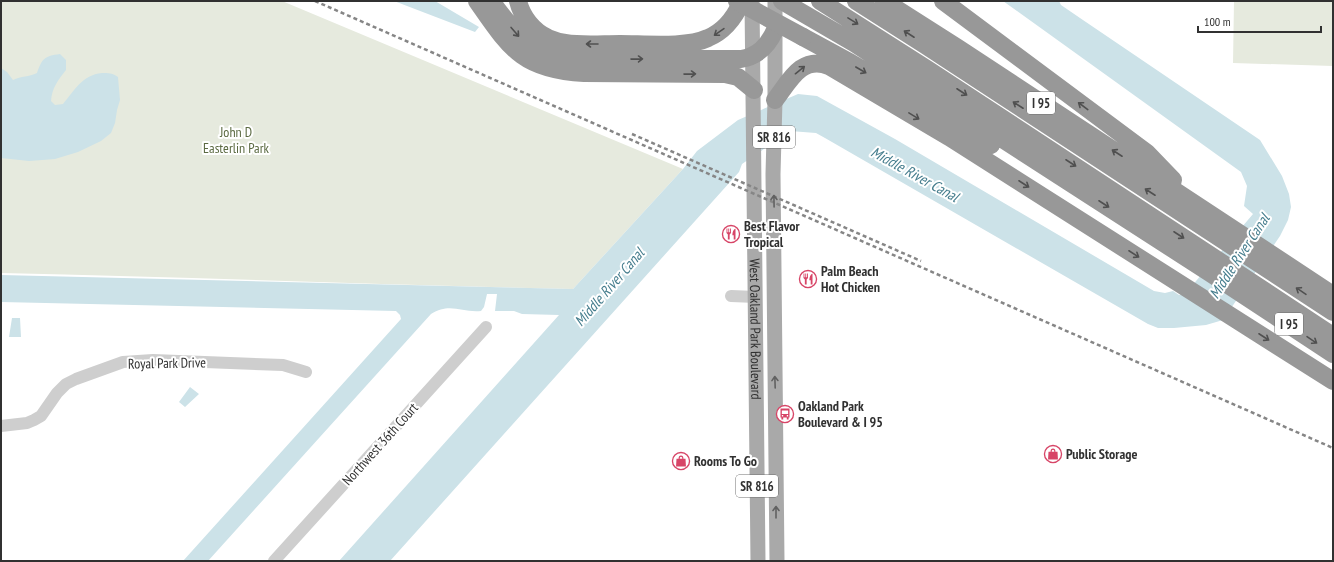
<svg xmlns="http://www.w3.org/2000/svg" width="1334" height="562" font-family="'PT Sans Narrow',sans-serif">
<rect width="100%" height="100%" fill="#fff"/>
<path fill="#e6eade" d="M1,1H282L683,169L573,289C382,285 192,277 1,273Z
M1234,1H1333V66L1233,63Z"/>
<path fill="#cce2e8" d="M394,1H435L479,27L475,32Z
M1003,1H1059L1061,5L1080,18L1260,140L1282,176L1289,194L1291,207L1288,220L1280,236L1223,320L1206,325L1174,328H1158L1148,324L825,138L816,133L790,131L742,164L739,172L390,561H339L559,315L522,314L514,311H495L497,294H487L484,307L481,311C462,313 450,302 431,314L208,561H183L401,319L400,315L396,311L1,302V275L573,289L683,169L697,151L738,120L798,94L817,96L895,139L1154,291L1165,293L1173,291L1179,295L1185,294L1253,214L1244,206L1247,186L1241,172Z
M60,54L66,60V70C58,80 52,88 51,101L55,105L63,104C75,90 82,75 102,73C108,73 113,73 118,77L120,100L117,110L115,123L111,133L101,141L78,152L55,159L29,161L1,158V68L7,72L13,80C21,76 29,77 37,73C42,59 44,56 60,54Z
M12,318H20L21,337H9Z
M190,387L199,394L185,407L179,402Z"/>
<g fill="none" stroke-linecap="round" stroke-linejoin="round">
<path stroke="#cecece" stroke-width="12" d="M731,296L756,297
M1,426L27,423L34,420L41,416L57,393L66,384L76,379L123,362L153,360L283,365L306,372
M274,561L486,327"/>
<g stroke="#a9a9a9" stroke-width="15">
<path id="s1" d="M752,1L758,561"/>
<path d="M775,1V100L773,174L777,561"/>
</g>
<path stroke="#989898" stroke-width="18" d="M477,1C510,48 522,70 584,73L725,74L738,77L754,90
M491,1C514,31 526,51 565,59H741C758,56 768,46 775,30
M518,1C522,17 533,31 548,38C553,40 559,42 565,43C583,46 602,44 620,44C645,44 687,48 708,38C725,31 735,17 742,1
M782,1L854,43L1210,273L1333,354
M820,1L927,69L1333,336
M856,1L925,45L1333,312
M884,1L958,48L1333,295
M943,1L1147,153L1173,180
M803,37L851,63L991,145
M775,100C789,82 801,55 829,66L949,137L1333,381"/>
<path stroke="#868686" stroke-width="2.5" stroke-dasharray="4 3" stroke-linecap="butt" d="M315,1L1333,448
M632,134L921,261"/>
<path stroke="#989898" stroke-width="18" d="M737,1L803,37"/>
</g>
<defs><path id="oneway-shaft" d="M-6 0H5M1.5-3L5.5 0L1.5 3" fill="none" stroke-width="1.6" stroke-linecap="round" stroke-linejoin="round"/></defs>
<g stroke="#505050">
<use href="#oneway-shaft" transform="translate(853 21) rotate(32)"/>
<use href="#oneway-shaft" transform="translate(515 32) rotate(49)"/>
<use href="#oneway-shaft" transform="translate(719 32) rotate(145)"/>
<use href="#oneway-shaft" transform="translate(909 34) rotate(-147)"/>
<use href="#oneway-shaft" transform="translate(592 44) rotate(180)"/>
<use href="#oneway-shaft" transform="translate(637 59) rotate(-1)"/>
<use href="#oneway-shaft" transform="translate(800 70) rotate(-39)"/>
<use href="#oneway-shaft" transform="translate(861 70) rotate(30)"/>
<use href="#oneway-shaft" transform="translate(690 74) rotate(-1)"/>
<use href="#oneway-shaft" transform="translate(962 92) rotate(33)"/>
<use href="#oneway-shaft" transform="translate(1018 105) rotate(-147)"/>
<use href="#oneway-shaft" transform="translate(1083 106) rotate(-143)"/>
<use href="#oneway-shaft" transform="translate(914 116) rotate(31)"/>
<use href="#oneway-shaft" transform="translate(1117 153) rotate(-147)"/>
<use href="#oneway-shaft" transform="translate(1071 163) rotate(33)"/>
<use href="#oneway-shaft" transform="translate(1024 184) rotate(33)"/>
<use href="#oneway-shaft" transform="translate(1150 192) rotate(-147)"/>
<use href="#oneway-shaft" transform="translate(1104 204) rotate(33)"/>
<use href="#oneway-shaft" transform="translate(1179 235) rotate(33)"/>
<use href="#oneway-shaft" transform="translate(1134 254) rotate(33)"/>
<use href="#oneway-shaft" transform="translate(1301 291) rotate(-146)"/>
<use href="#oneway-shaft" transform="translate(1264 337) rotate(33)"/>
<use href="#oneway-shaft" transform="translate(1312 340) rotate(34)"/>
</g>
<g stroke="#616161">
<use href="#oneway-shaft" transform="translate(774 201) rotate(-91)"/>
<use href="#oneway-shaft" transform="translate(775 382) rotate(-92)"/>
<use href="#oneway-shaft" transform="translate(776 512) rotate(-90)"/>
</g>
<defs>
<g id="restaurant-ring" transform="scale(0.9)"><circle r="9.5" fill="#fff" stroke="#d74567" stroke-width="1.5"/><path d="M-5-6h1v4h1v-4h1v4h1v-4h1v5L-1.5 .5V6h-2V.5L-5-1ZM5-6V6H3V1.5H1.5Q1.5-4 5-6Z" fill="#d74567"/></g>
<g id="bus-ring" transform="scale(0.9)"><circle r="9.5" fill="#fff" stroke="#d74567" stroke-width="1.5"/><path d="M-5-6H5V4H4V6H2V4H-2V6H-4V4H-5ZM-3.5-4V0h7V-4ZM-3.5 1.2v1.5H-2V1.2ZM2 1.2v1.5H3.5V1.2Z" fill="#d74567"/></g>
<g id="shop-ring" transform="scale(0.9)"><circle r="9.5" fill="#fff" stroke="#d74567" stroke-width="1.5"/><path d="M-5-2.5h2.3a2.7 3.5 0 0 1 5.4 0H5L5.5 6h-11ZM-1.5-2.5h3a1.5 2.3 0 0 0-3 0Z" fill="#d74567"/></g>
</defs>
<g fill-rule="evenodd">
<use href="#restaurant-ring" x="731" y="234"/>
<use href="#restaurant-ring" x="808" y="279"/>
<use href="#bus-ring" x="785" y="414"/>
<use href="#shop-ring" x="1053" y="454"/>
<use href="#shop-ring" x="681" y="461"/>
</g>
<g text-anchor="middle" dominant-baseline="central" stroke-width="4" stroke-linejoin="round" paint-order="stroke">
<g fill="#fff" stroke="#6f6f6f" stroke-width="1">
<rect x="1027" y="92" width="28" height="22" rx="3"/>
<rect x="753" y="126" width="42" height="22" rx="3"/>
<rect x="1275" y="313" width="28" height="22" rx="3"/>
<rect x="736" y="475" width="42" height="22" rx="3"/>
</g>
<g font-size="13" font-weight="bold" fill="#313131">
<text x="1041" y="103">I 95</text>
<text x="774" y="137">SR 816</text>
<text x="1289" y="324">I 95</text>
<text x="757" y="486">SR 816</text>
</g>
<g font-size="14" fill="#5b6a42" stroke="#fff">
<text x="236" y="132">John D<tspan x="236" dy="16">Easterlin Park</tspan></text>
</g>
<g font-size="14" font-weight="bold" fill="#313131" stroke="#fff" text-anchor="start">
<text x="744" y="226">Best Flavor<tspan x="744" dy="16">Tropical</tspan></text>
<text x="821" y="271">Palm Beach<tspan x="821" dy="16">Hot Chicken</tspan></text>
<text x="798" y="406">Oakland Park<tspan x="798" dy="16">Boulevard &amp; I 95</tspan></text>
<text x="1066" y="454">Public Storage</text>
<text x="694" y="461">Rooms To Go</text>
</g>
<g font-size="14" fill="#313131" stroke="#fff">
<text stroke="none"><textPath href="#s1" startOffset="328">West Oakland Park Boulevard</textPath></text>
<text transform="translate(167 363) rotate(-1)">Royal Park Drive</text>
<text transform="translate(380 444) rotate(-48)">Northwest 36th Court</text>
</g>
<g font-size="15" font-style="italic" fill="#457d8d" stroke="#fff">
<text transform="translate(915 174) rotate(29)">Middle River Canal</text>
<text transform="translate(1239 256) rotate(-57)">Middle River Canal</text>
<text transform="translate(609 287) rotate(-49)">Middle River Canal</text>
</g>
</g>
<rect width="1334" height="562" fill="none" stroke="#313131" stroke-width="4"/>
<path d="M1198 26v6h123v-6" fill="none" stroke="#313131" stroke-width="2"/>
<text x="1204" y="26" font-size="12" fill="#313131" stroke="#ffffff" stroke-width="3" paint-order="stroke">100 m</text>
</svg>
